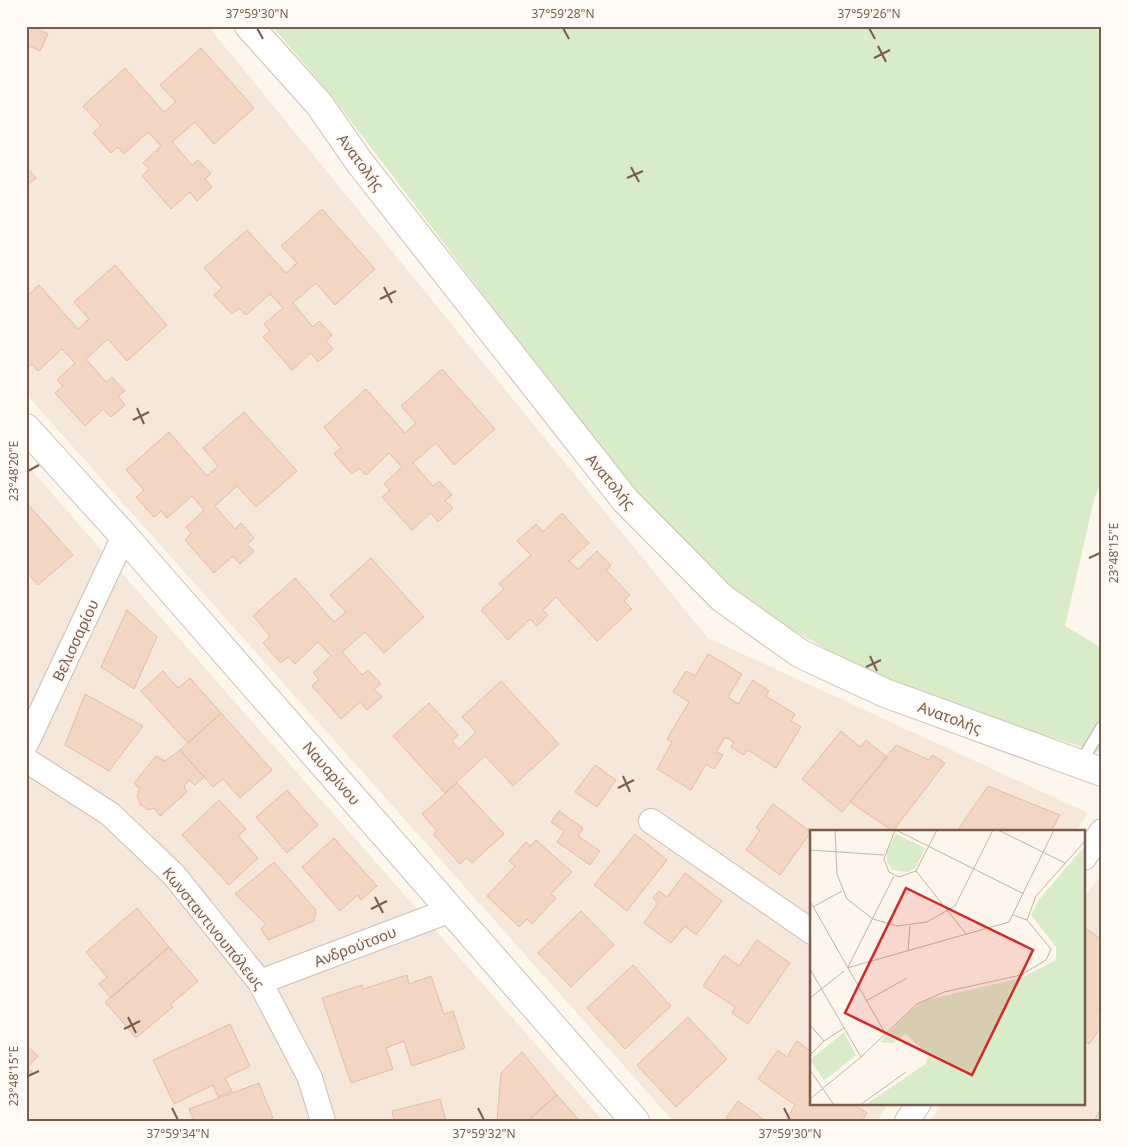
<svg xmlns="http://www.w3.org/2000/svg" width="1128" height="1147" font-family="'Noto Sans',sans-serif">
<rect width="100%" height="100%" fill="#fdf6ec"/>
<path fill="#f5e8da" d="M26,26H208L708,638L1088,813L1076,831H812V1103H889L877,1121H673L26,394Z
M26,464L603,1121H26Z
M1102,873V1121H930L942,1103H1084V898Z"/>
<path fill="#d8ecc9" d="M272,26H1102V480L1094,500L1065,626L1102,648V753L894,688L746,603L632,490L331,95Z"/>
<path fill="#f3d5c3" stroke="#e6bba3" d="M26,26H39L38,29L48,34L40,51L30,46L26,54Z
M201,48L254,108L214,144L195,122L172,142L192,165L198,160L211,174L205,179L212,187L197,201L190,192L171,209L142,176L149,169L143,163L161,146L148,132L124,154L118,147L111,153L93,133L101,126L83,106L125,68L164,112L176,102L160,85Z
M26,167L36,178L26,186Z
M322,209L375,269L335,305L316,283L293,303L313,327L319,321L332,335L326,341L333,349L318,362L311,353L292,370L263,337L270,331L264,324L283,308L270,294L246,315L239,308L232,314L214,295L222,288L204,268L247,230L286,273L297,263L281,246Z
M115,265L167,325L127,361L108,339L86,359L106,382L112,377L125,391L118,396L125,405L111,417L103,409L85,426L55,393L63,386L57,380L75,363L62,349L38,371L32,364L26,369V297L39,285L78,329L89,319L74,302Z
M442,369L495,429L454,465L436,443L413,463L433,486L439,481L452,495L445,501L453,508L438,522L431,513L412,530L382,497L390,490L384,484L402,467L389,453L366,475L359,468L352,474L334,454L341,448L324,427L366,389L405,433L416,423L401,406Z
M244,412L297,471L256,507L237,486L215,506L235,529L241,523L254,538L247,544L254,551L240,564L233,556L214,573L185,540L191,533L186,527L204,510L192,496L167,518L161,511L154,517L136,497L144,490L126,470L169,432L207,476L218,466L203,448Z
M26,502L73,555L38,585L26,571Z
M562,513L589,543L569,561L578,569L597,551L611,566L606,570L630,595L624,601L632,609L597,641L556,597L543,610L548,615L537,626L530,619L508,640L481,610L504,589L499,584L531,555L517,541L536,524L543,532Z
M371,558L424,617L384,653L365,632L342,652L362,675L368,670L381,684L374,689L382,697L367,710L360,702L341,719L312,686L319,679L313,673L331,656L318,642L295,664L288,657L281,663L263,643L270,636L253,616L295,578L334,622L346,612L330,595Z
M127,610L157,637L134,689L101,667Z
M708,654L742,674L728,697L738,704L753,680L769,691L766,696L795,714L791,721L801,727L776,768L748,750L744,755L731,747L734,742L725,737L716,752L723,755L714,769L706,764L691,790L657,769L672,742L667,739L689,702L673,692L686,671L695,676Z
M163,671L178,688L190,678L221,713L188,743L141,691Z
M501,681L559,744L513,786L485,756L445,793L393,736L429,703L458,735L452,741L459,749L476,732L462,717Z
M85,694L143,726L109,771L65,745Z
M221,713L272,770L240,798L223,779L213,787L180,750Z
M841,731L860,747L866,740L887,757L842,812L802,779Z
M896,745L929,760L932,755L945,763L893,831L850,802Z
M180,750L204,777L195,785L189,780L184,786L187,792L160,816L154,808L148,810L140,804L137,795L140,789L134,783L156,756L165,761Z
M595,765L616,780L597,807L575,792Z
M457,783L504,834L472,863L466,858L460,864L433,834L437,831L422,814Z
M988,786L1060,815L1051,831H957Z
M287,790L318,825L287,853L256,817Z
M219,800L246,829L238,836L258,858L229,885L182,835Z
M773,804L811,832L780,875L746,850L760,830L756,828Z
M559,811L583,828L578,836L600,851L590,865L557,842L564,831L551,822Z
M635,834L667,860L627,911L594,885Z
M334,838L377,886L361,900L358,895L340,911L302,867Z
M536,840L572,872L551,894L556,898L532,924L527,919L519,927L487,896L515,866L509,861L526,842L530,846Z
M274,862L316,910L314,921L268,940L261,929L266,924L235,894Z
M685,873L722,901L696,935L685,926L671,943L644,923L658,903L653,898L659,891L667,897Z
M137,908L169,947L111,998L99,984L107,977L86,952Z
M581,911L614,945L571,987L538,953Z
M1087,929L1102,940V1003L1098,1009L1102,1012V1026L1089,1044L1084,1040V933Z
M757,940L790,963L748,1024L732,1013L735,1007L703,986L724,955L739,966Z
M169,947L198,981L170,1005L173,1007L136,1038L105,1002Z
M633,965L671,1006L625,1049L587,1008Z
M407,975L409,984L431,976L444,1014L453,1011L465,1048L412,1066L404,1041L386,1048L393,1069L351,1083L322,998L362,985L363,989Z
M688,1017L727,1059L676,1107L637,1065Z
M230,1024L250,1066L225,1078L232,1091L218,1097L213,1085L174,1104L153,1060Z
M797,1041L812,1052V1103H852L867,1113L861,1121H785L795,1105L758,1079L778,1050L787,1057Z
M26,1045L38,1056L27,1068L32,1072L26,1078Z
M522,1052L557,1095L527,1121H497L501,1073Z
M259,1083L273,1118L266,1121H194L189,1109Z
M557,1095L580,1121H527Z
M440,1099L446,1121H388L394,1119L392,1111Z
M738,1101L766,1121H730L726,1118Z
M1100,1110L1102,1121H1094Z"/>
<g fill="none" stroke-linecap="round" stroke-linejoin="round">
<g stroke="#d1beb0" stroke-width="14">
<path id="service" d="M1080,764L1102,727"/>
</g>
<g stroke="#d1beb0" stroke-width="26">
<path id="minor" d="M26,744L124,536
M26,760L110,814L174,875L260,982L310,1078L323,1121
M651,821L812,932
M1084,858L1102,831
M260,982L451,910
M907,1121L919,1103"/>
</g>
<g stroke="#d1beb0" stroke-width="30">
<path id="tertiary" d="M249,26L319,104L360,163L625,500L722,598L801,654L885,693L1102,772
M26,428L124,536L635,1121"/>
</g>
<use href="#service" stroke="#fff" stroke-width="11"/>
<use href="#minor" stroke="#fff" stroke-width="24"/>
<use href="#tertiary" stroke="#fff" stroke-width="28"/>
</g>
<path fill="none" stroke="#7a5c4d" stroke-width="2" d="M257,28L263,39M563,28L569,39M869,28L875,39M878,46L886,62M874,58L890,50M631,167L639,182M627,178L643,171M384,287L392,303M380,299L396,291M137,408L144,424M133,420L149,412M28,471L39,465M1089,558L1100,553M870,656L877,671M866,667L881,660M623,776L630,792M618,788L634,780M375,897L383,913M371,909L387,901M128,1017L136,1033M124,1029L140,1021M28,1076L39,1071M172,1108L178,1120M478,1108L484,1120M784,1108L790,1120"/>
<g text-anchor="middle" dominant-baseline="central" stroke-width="5" stroke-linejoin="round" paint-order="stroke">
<g font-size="15" fill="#7a5c4d" stroke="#fffaf3">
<text transform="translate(361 162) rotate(53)">Ανατολής</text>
<text transform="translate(611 481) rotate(50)">Ανατολής</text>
<text transform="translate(75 640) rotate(-65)">Βελισσαρίου</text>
<text transform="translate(950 717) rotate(20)">Ανατολής</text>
<text transform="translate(332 773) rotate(49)">Ναυαρίνου</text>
<text transform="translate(214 928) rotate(51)">Κωνσταντινουπόλεως</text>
<text transform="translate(355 946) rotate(-21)">Ανδρούτσου</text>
</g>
</g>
<g transform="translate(810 830)">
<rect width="275" height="275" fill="#fdf6ec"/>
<path d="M86,4L115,18L106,37L98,42L82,40L77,32V21ZM275,16V275H55L117,233L118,225L96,204L83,213L70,212L99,182L116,170L211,148L246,130V117L221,85L230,68ZM34,202L46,225L14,251L0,230Z" fill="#d8ecc9"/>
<path fill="none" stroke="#c5b3a7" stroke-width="1" d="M25,0L27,44L37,69L63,89L87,96L117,92L145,76L183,0M85,0L74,29L79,42L89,47L106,41L127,0M86,0L214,64M188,0L255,33M0,20L74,25M106,41L157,105M0,71L75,203M3,77L32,61M217,90L226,66L275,11M98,121L100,96M38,137L84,46M37,138L199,92L244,0M0,139L51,227M0,168L34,141M56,171L97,148M0,195L14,211M0,225L14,211L34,198M0,240L24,275M0,269L51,227L107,174L134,162L211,145L236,130L241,119L217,90L203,85M50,275L96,242"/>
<path fill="#d62828" fill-opacity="0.15" stroke="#d62828" stroke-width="2.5" d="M96,58L223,120L162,245L35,183Z"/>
<rect width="275" height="275" fill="none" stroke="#7a5c4d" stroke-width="2.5"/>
</g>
<rect width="1128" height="1147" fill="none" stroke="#fffaf3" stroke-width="55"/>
<rect x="28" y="28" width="1072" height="1092" fill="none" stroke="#7a5c4d" stroke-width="2"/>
<g font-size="12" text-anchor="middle" fill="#7a5c4d">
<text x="257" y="18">37°59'30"N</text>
<text x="563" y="18">37°59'28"N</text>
<text x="869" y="18">37°59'26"N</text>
<text transform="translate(14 471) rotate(-90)" y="4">23°48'20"E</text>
<text transform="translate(1114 553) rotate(-90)" y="4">23°48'15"E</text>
<text transform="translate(14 1076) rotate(-90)" y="4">23°48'15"E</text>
<text x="178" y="1138">37°59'34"N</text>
<text x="484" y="1138">37°59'32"N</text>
<text x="790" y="1138">37°59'30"N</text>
</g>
</svg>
